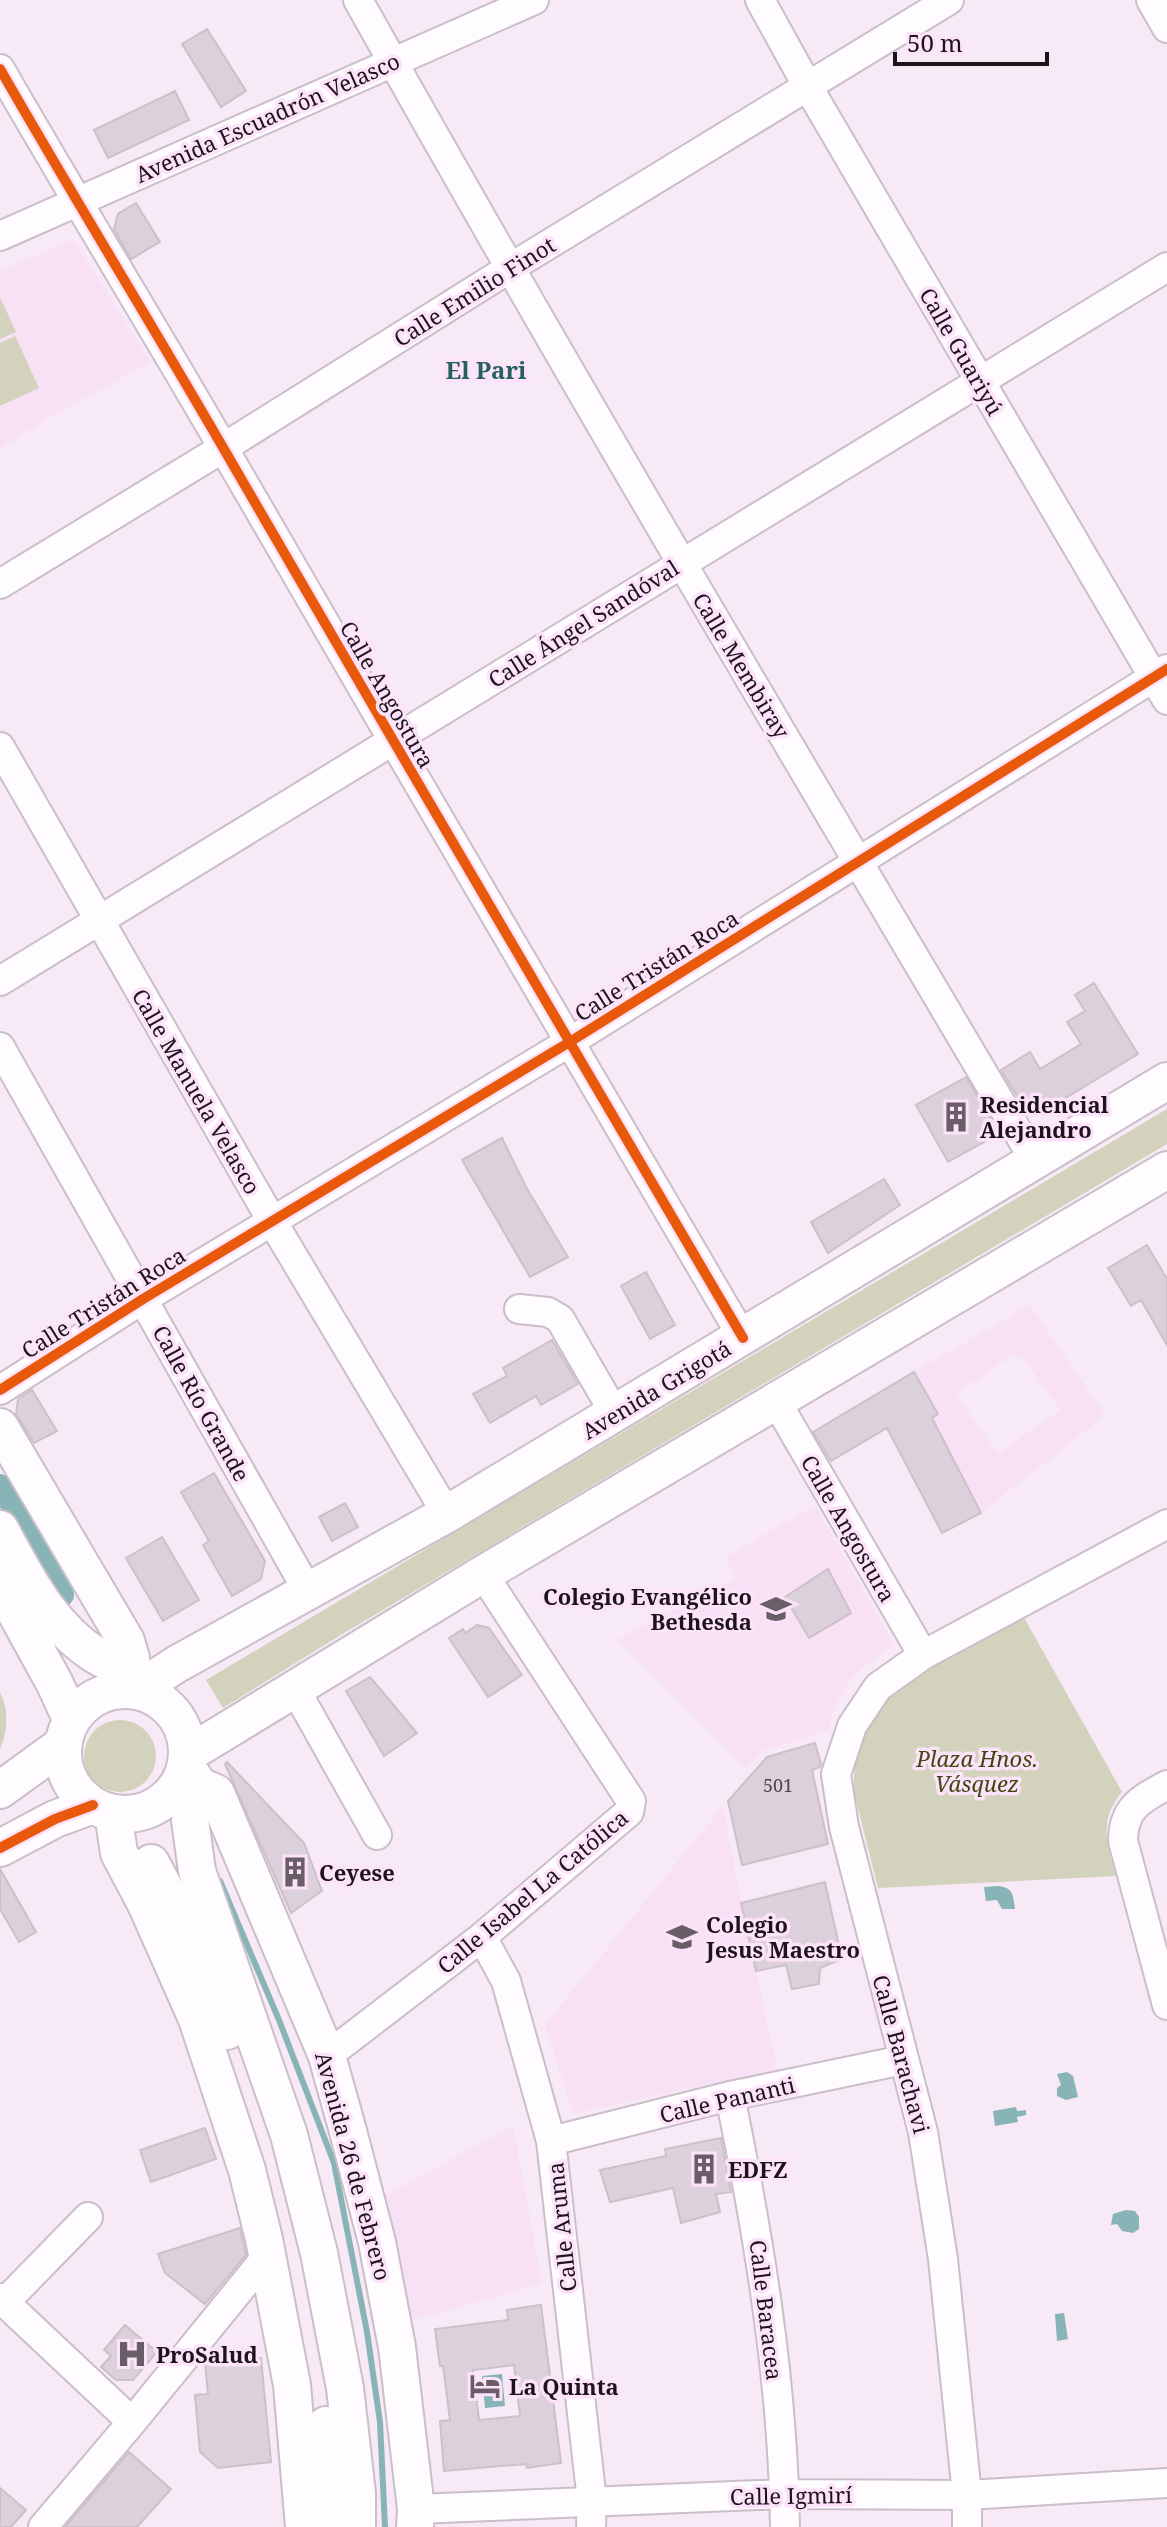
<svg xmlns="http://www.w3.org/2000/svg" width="1167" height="2527" font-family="'Noto Serif',serif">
<rect width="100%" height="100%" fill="#f7e9f5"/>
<path fill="#f8e0f5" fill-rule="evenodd" d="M73,239L151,362L48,418L0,449V271Z
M1030,1305L1105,1415L981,1513L932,1418L938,1414L914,1372ZM1014,1354L1018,1360L1023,1357L1060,1410L998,1454L956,1394Z
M815,1506L894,1644L854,1675L833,1710L828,1730L763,1751L745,1768L618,1640L735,1578L726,1557Z
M723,1806L741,1903L777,2069L573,2114L545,2025Z
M513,2126L542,2283L408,2322L382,2197Z"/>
<path fill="#d2d2bd" d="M0,297L16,332L0,339Z
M15,336L39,388L0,406V343Z
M1167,1109V1144L339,1636L223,1708L206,1680Z
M1022,1614L1122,1792C1098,1821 1107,1843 1116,1876L878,1888L854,1792V1769L859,1745L868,1723L889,1692Z
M0,1692C9,1710 8,1731 0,1749Z
M84 1756a36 36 0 1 1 72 0a36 36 0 1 1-72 0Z"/>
<path fill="#88b3b7" d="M997,1886C1013,1887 1013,1894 1015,1909H1002L997,1900L986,1901L984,1887Z
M1067,2072L1073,2076L1078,2097L1066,2100L1057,2096V2088L1061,2085L1057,2074Z
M1016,2107L1017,2111L1026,2110V2115L1017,2117L1018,2122L995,2126L993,2111Z
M1126,2210L1135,2211L1139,2217V2229L1133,2233L1122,2231L1117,2224L1111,2225L1113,2214Z
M1064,2313L1068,2339L1057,2341L1055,2314Z
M502,2374L505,2406L485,2408L482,2376Z"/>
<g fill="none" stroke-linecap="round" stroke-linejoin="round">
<path stroke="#88b3b7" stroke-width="6" d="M220,1881L279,2020L334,2163L367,2332L380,2422L385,2527"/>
<path stroke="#88b3b7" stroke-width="22" d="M0,1485L63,1595"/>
</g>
<path fill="#dcd0da" stroke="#ccc0c9" stroke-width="2" fill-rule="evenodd" d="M207,29L246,91L221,107L182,44Z
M175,91L189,120L108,158L94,130Z
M136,203L160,242L131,259L114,229L118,214Z
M1094,983L1138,1054L1041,1113L1025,1109L1001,1070L1030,1052L1040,1069L1081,1044L1067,1022L1085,1011L1075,995Z
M966,1077L996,1128L993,1137L948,1162L916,1105Z
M502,1138L526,1187L568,1257L530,1277L462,1160Z
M884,1179L900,1205L828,1253L811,1222Z
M1147,1245L1167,1279V1345L1141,1300L1131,1306L1108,1268Z
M646,1272L675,1325L650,1339L621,1286Z
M552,1340L578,1384L541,1405L536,1396L490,1423L473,1394L507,1376L503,1368Z
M914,1372L938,1414L932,1418L981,1513L942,1533L887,1428L831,1461L813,1432Z
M32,1390L57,1431L34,1443L16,1414L18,1399Z
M214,1473L265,1561L261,1579L232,1596L203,1545L209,1541L181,1492Z
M345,1503L358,1527L332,1541L319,1517Z
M162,1537L199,1600L163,1621L126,1558Z
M828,1569L851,1613L809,1638L785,1597Z
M477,1625L489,1628L522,1675L488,1697L449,1638L463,1629L465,1633Z
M370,1677L417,1733L384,1756L346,1691Z
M815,1743L821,1764L820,1767L812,1770L828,1844L742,1865L728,1801L767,1757Z
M227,1762L304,1843L322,1891L291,1913L225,1764Z
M0,1869L36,1932L19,1942L0,1909Z
M825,1882L842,1959L820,1968L819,1984L792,1989L786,1965L756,1971L741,1903Z
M205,2128L216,2159L151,2182L140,2150Z
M721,2138L731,2192L716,2194L720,2212L681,2223L673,2188L610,2202L600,2170L666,2156L665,2149Z
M240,2228L246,2255L205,2304L165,2273L158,2254Z
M541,2305L561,2463L527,2468L526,2464L444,2471L440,2421L450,2420L443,2366H440L435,2329L508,2320L507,2310ZM514,2365L520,2416L479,2420L473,2370Z
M125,2325L157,2352L133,2380H116L101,2367L111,2356L104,2350Z
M261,2358L271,2462L218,2468L200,2452L195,2395L208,2394L205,2363Z
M129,2452L171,2489L137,2527H65Z
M0,2488L26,2510L11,2527H0Z"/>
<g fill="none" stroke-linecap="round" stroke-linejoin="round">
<g stroke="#cabfc8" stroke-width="32">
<path id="minor" d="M358,0C577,391 807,775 1035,1161
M760,0L808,87L1167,700
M1151,0L1167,28
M0,69C74,198 151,323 225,451C397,747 568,1043 743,1338
M0,236L534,0
M0,584L223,448L510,268L949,0
M0,747L272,1221L447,1514
M0,981L1167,267
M0,1047L309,1593
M519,1309L548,1312L560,1319L615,1414
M0,1390L143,1299L568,1043L1167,669
M776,1401L923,1655
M295,1689L377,1835
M1167,1785C1141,1799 1123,1808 1123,1841L1167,2005
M482,1937L506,1981L551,2141L592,2501L591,2527
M327,2056L482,1937L629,1812L631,1801L483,1574
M730,2096C759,2238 783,2381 785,2527
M551,2141L730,2096L903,2060
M0,2298L132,2422
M5,2302L88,2217
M416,2509L784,2494L967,2495L1167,2483
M43,2527L132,2422L267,2256
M967,2527V2495L943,2259L923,2132L844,1827L836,1774L852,1726L878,1687L923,1655L1167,1524"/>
</g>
<g stroke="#cabfc8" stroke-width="40">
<path id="major" d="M0,1427L126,1641L131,1658V1690
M0,1529C26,1576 49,1626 97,1656C107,1662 120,1666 131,1671
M0,1584L55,1684L71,1719
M63 1752a62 62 0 1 1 124 0a62 62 0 1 1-124 0Z
M144,1692L160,1675L177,1664L447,1514L1167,1081
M188,1754L483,1574L1167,1170
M186,1767L200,1786L216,1793L327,2056L348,2131L377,2242L397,2347L416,2509L415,2527
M200,1786L190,1820L197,1871L289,2135L319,2253L345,2388L357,2493V2527
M0,1790L62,1745
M113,1813L119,1853L146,1904L197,2019L247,2170L264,2239L292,2385L304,2527
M0,1848L55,1819L93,1805
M151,1863L189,1934L227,2031
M326,2425L333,2527"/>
</g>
<use href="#minor" stroke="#fefcfe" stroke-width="28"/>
<use href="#major" stroke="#fefcfe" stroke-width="36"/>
<g stroke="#fde3fa" stroke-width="15">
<path id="cycleway" d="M0,69C74,198 151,323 225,451C397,747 568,1043 743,1338
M0,1390L143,1299L568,1043L1167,669
M0,1848L55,1819L93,1805"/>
</g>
<use href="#cycleway" stroke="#e8590c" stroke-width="10"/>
</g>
<defs>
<g id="building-bare" transform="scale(2.4)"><path d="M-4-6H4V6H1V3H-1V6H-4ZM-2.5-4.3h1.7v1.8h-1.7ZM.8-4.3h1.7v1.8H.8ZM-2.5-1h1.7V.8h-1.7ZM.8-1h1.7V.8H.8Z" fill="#695e67" stroke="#fde3fa" stroke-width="2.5" paint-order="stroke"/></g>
<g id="school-bare" transform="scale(2.4)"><path d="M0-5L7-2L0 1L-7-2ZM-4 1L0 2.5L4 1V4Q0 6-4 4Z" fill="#695e67" stroke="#fde3fa" stroke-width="2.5" paint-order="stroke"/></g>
<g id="hospital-bare" transform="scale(2.4)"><path d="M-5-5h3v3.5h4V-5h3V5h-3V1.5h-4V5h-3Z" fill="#695e67" stroke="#fde3fa" stroke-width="2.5" paint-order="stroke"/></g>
<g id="hotel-bare" transform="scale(2.4)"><path d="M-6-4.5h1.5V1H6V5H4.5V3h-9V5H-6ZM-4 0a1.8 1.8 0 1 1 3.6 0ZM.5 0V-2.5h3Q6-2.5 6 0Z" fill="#695e67" stroke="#fde3fa" stroke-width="2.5" paint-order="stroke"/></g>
</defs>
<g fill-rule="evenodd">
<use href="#building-bare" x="956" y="1117"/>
<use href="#school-bare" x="776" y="1609"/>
<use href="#building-bare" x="295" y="1872"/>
<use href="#school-bare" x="682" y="1937"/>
<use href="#building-bare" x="704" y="2169"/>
<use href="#hospital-bare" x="132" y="2354"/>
<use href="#hotel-bare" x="485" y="2386"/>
</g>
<g text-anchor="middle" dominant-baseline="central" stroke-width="7" stroke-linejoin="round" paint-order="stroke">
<g font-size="18" fill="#4e444d">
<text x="778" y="1785">501</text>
</g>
<g font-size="22" fill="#1c131b" stroke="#fde3fa">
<text transform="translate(267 117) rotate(-24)">Avenida Escuadrón Velasco</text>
<text transform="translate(474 291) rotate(-32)">Calle Emilio Finot</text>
<text transform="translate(962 351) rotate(60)">Calle Guariyú</text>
<text transform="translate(583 623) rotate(-32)">Calle Ángel Sandóval</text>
<text transform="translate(742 665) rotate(59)">Calle Membiray</text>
<text transform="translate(388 694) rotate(60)">Calle Angostura</text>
<text transform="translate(656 965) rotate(-32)">Calle Tristán Roca</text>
<text transform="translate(197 1091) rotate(60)">Calle Manuela Velasco</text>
<text transform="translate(103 1302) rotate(-32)">Calle Tristán Roca</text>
<text transform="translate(656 1389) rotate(-31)">Avenida Grigotá</text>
<text transform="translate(202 1403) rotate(61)">Calle Río Grande</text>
<text transform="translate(849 1528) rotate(60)">Calle Angostura</text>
<text transform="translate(532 1891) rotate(-40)">Calle Isabel La Católica</text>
<text transform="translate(902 2054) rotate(75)">Calle Barachavi</text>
<text transform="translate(727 2099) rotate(-13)">Calle Pananti</text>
<text transform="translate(354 2166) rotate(75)">Avenida 26 de Febrero</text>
<text transform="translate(561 2227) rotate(-96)">Calle Aruma</text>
<text transform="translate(767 2310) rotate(83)">Calle Baracea</text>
<text transform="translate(791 2495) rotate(-1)">Calle Igmirí</text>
</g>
<g font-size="22" font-weight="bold" fill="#1c131b" stroke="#fde3fa" text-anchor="start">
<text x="980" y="1104">Residencial<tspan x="980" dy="25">Alejandro</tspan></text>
<text x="752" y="1596" text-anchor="end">Colegio Evangélico<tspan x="752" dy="25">Bethesda</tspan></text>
<text x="319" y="1872">Ceyese</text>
<text x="706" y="1924">Colegio<tspan x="706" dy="25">Jesus Maestro</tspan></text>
<text x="728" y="2169">EDFZ</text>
<text x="156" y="2354">ProSalud</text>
<text x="509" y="2386">La Quinta</text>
</g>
<g font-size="22" font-style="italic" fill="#40480f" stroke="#fde3fa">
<text x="977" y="1758">Plaza Hnos.<tspan x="977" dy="25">Vásquez</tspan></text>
</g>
<g font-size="24" font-weight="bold" fill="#27605e" stroke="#fde3fa">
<text x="486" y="369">El Pari</text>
</g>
</g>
<path d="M895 52v12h152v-12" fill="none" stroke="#1c131b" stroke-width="4"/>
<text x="907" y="52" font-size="24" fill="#1c131b" stroke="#fde3fa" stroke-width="6" paint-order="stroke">50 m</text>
</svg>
